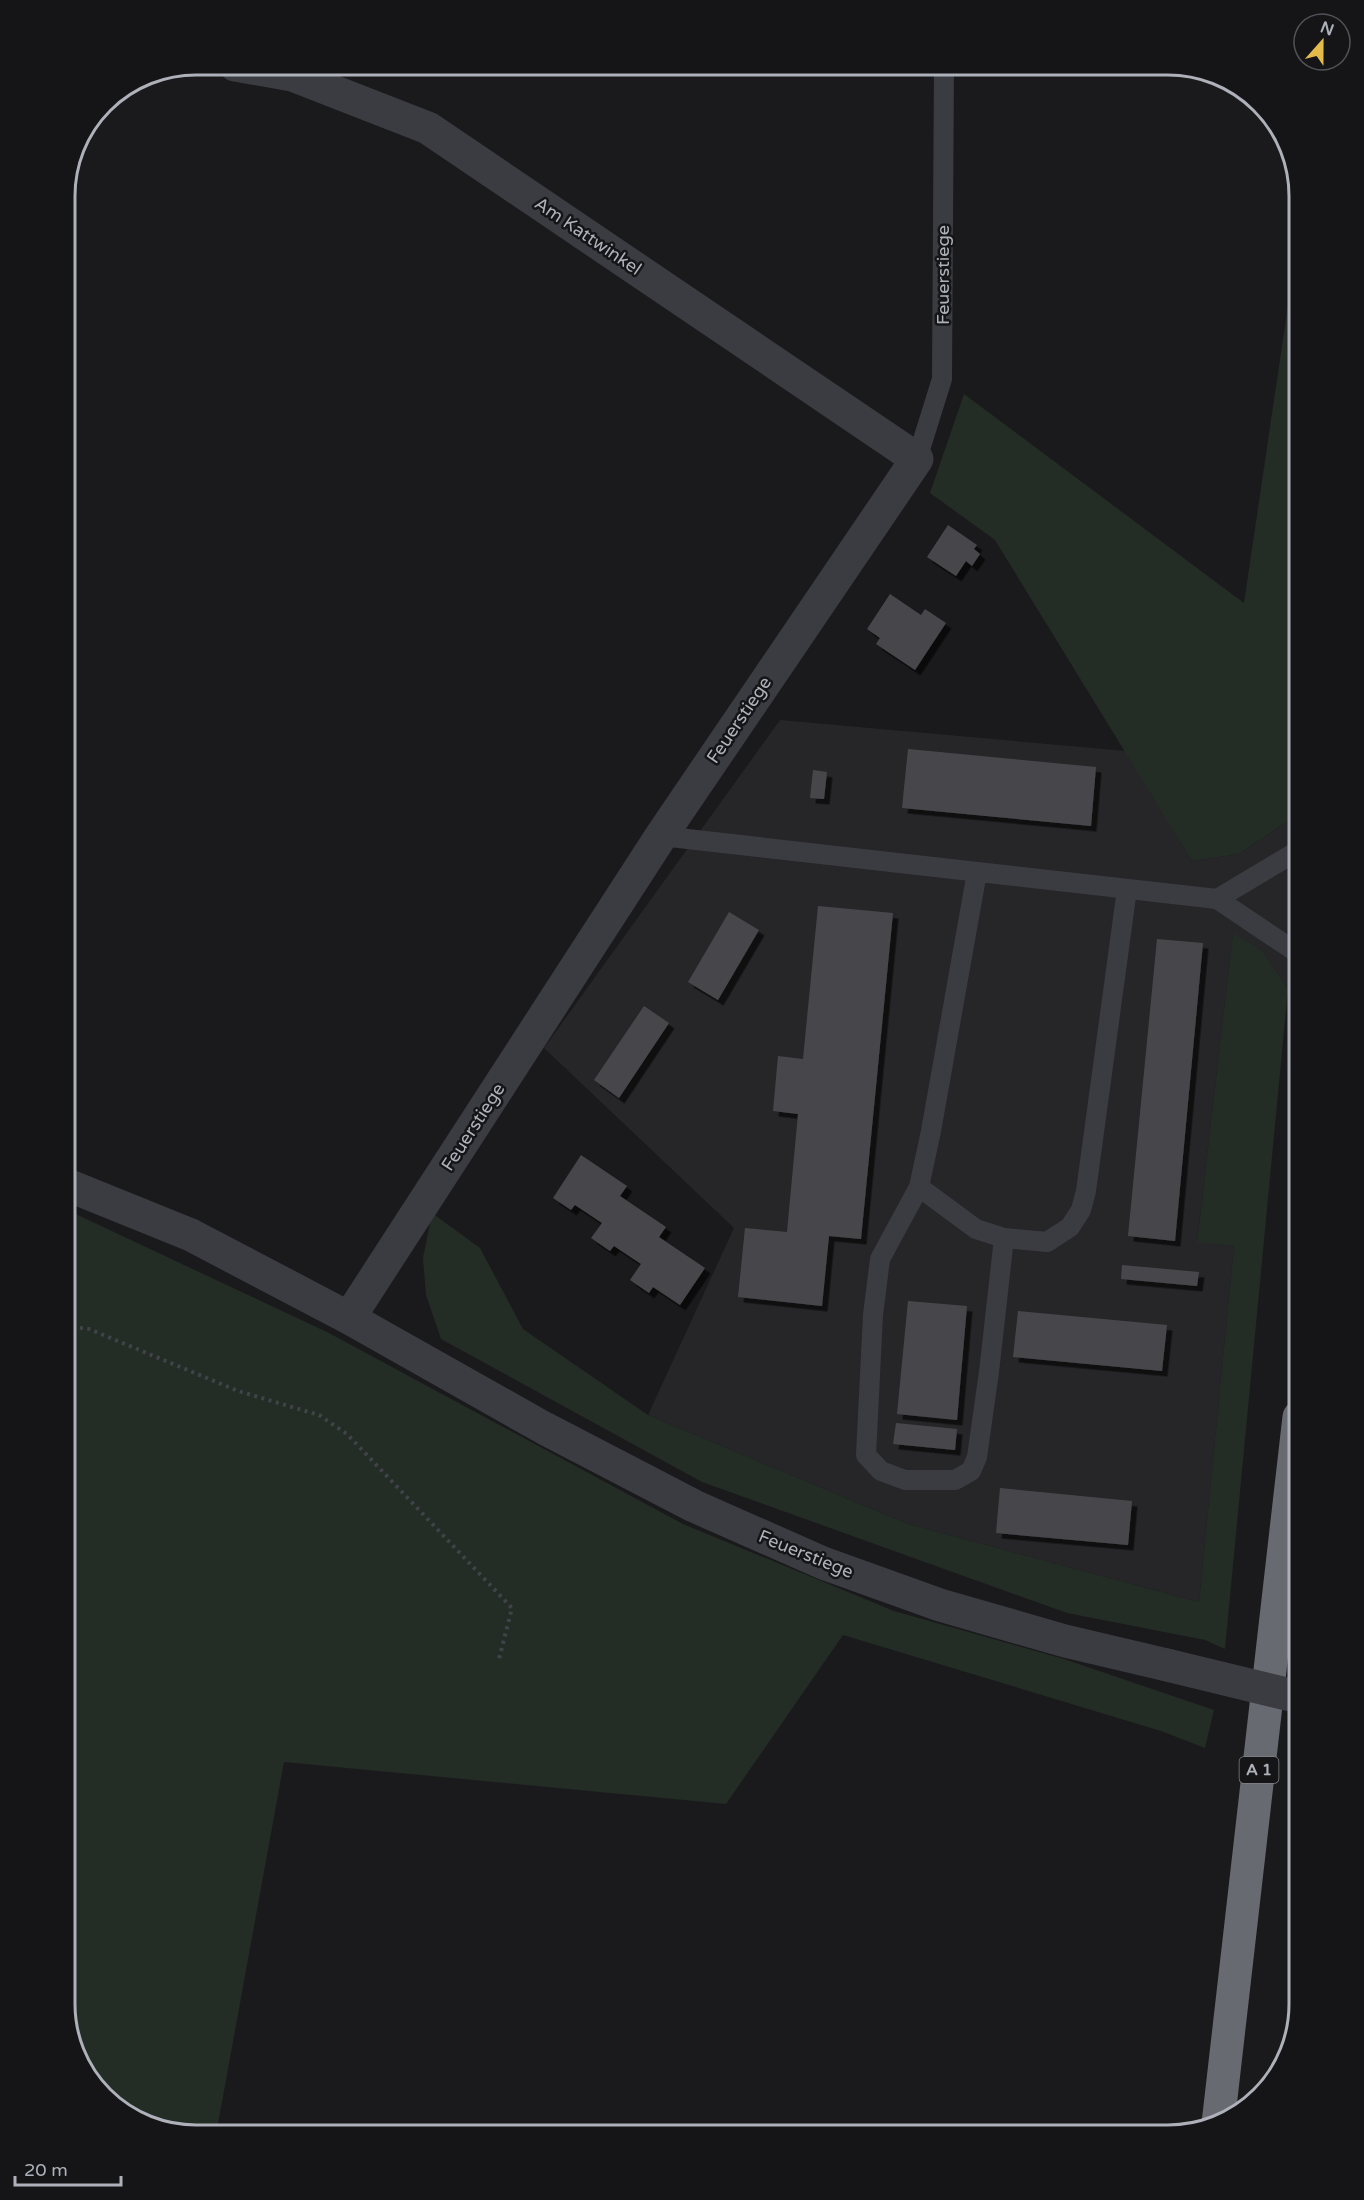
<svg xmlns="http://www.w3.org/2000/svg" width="1364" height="2200" font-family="'Varela Round',sans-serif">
<defs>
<filter id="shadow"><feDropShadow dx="5.5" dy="5.5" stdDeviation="0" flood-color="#0009"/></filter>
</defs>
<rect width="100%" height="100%" fill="#1a1a1c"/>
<path fill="#262629" d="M780,720L1126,751L1192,861L1239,854L1298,814L1288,989L1263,951L1233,934L1197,1241L1234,1246L1199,1602L908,1524L648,1415L734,1228L544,1048Z"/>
<path fill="#242c26" d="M1299,231V791L1298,814L1239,854L1192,861L995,540L930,493L964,394L1244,603Z
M1233,933L1263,951L1288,989L1225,1649L1205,1640L1067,1613L702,1482L441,1339L426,1295L423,1258L432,1213L480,1248L523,1329L648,1415L908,1524L1199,1602L1234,1246L1197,1242Z
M65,1209L329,1333L683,1524L894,1611L1064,1659L1214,1710L1205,1748L1161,1731L843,1635L726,1804L284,1762L216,2135H188L123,2113L78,2062L65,2004Z"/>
<path fill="#47474c" filter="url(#shadow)" d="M948,525L977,545L974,549L980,554L972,566L966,561L956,576L927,557Z
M890,594L921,615L925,609L946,623L915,670L876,644L880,638L867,629Z
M908,749L1096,767L1091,826L902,808Z
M813,770L827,772L824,799L810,798Z
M818,906L893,913L861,1239L829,1236L822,1306L738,1297L745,1228L787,1232L798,1114L773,1111L778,1056L803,1059Z
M729,912L759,930L718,1000L688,982Z
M1157,939L1203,943L1175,1241L1128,1236Z
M644,1006L669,1023L619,1098L594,1080Z
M581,1155L627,1186L620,1196L666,1227L659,1237L705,1268L680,1305L653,1287L649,1293L630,1280L641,1264L614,1246L610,1251L591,1238L602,1223L575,1205L571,1210L553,1198Z
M1122,1265L1199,1272L1197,1286L1121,1279Z
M908,1301L967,1306L957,1420L897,1414Z
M1018,1311L1167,1325L1162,1371L1013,1357Z
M896,1423L957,1429L955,1450L893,1444Z
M1000,1488L1132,1501L1128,1545L996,1533Z"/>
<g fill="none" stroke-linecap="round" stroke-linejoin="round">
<path stroke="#414348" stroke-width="4" stroke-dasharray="3 4.5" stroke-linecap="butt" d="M65,1326L89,1329L238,1391L319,1415L347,1434L512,1608L499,1659"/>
<path stroke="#3b3c41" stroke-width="20" d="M917,459L942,379L944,65
M661,836L1217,899L1299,954
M977,872L931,1131L919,1187L976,1229L1004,1238L1047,1242L1070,1227L1081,1210L1086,1191L1127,889
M1217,899L1299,850
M919,1187L880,1259L873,1315L866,1455L881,1471L905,1480H955L971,1471L977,1457L989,1372L1004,1238"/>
<path stroke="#3b3c41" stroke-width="33" d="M235,65L292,75L428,128L917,459L661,836L349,1318
M65,1184L191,1235L349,1318L544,1428L694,1506L823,1563L940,1605L1065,1641L1167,1665"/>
<path stroke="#686a71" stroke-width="33" d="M1218,2124L1299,1417"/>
<path stroke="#3b3c41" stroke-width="33" d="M1167,1665L1299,1697"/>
</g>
<g text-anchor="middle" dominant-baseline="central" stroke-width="5" stroke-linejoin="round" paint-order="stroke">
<rect fill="#151517" stroke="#808289" stroke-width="1.5" x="1239.5" y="1757" width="39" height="26" rx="4.5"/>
<g font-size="16" font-weight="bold" fill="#aeb1ba">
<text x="1259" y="1770">A 1</text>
</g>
<g font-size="18" fill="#aeb1ba" stroke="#151517">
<text transform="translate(588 236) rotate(34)">Am Kattwinkel</text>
<text transform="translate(943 275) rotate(-90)">Feuerstiege</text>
<text transform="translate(739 720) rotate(-56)">Feuerstiege</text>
<text transform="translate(473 1127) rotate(-57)">Feuerstiege</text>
<text transform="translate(806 1554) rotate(22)">Feuerstiege</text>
</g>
</g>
<path d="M0 0H1364V2200H0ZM196 75H1168A121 121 0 0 1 1289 196V2004A121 121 0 0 1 1168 2125H196A121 121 0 0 1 75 2004V196A121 121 0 0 1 196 75Z" fill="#151517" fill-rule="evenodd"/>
<path fill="none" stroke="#aeb1ba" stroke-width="3" d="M196 75H1168A121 121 0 0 1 1289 196V2004A121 121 0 0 1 1168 2125H196A121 121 0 0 1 75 2004V196A121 121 0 0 1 196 75Z"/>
<g transform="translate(1322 42) rotate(21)"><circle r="28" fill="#151517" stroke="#525358" stroke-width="1.5"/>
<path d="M0-4.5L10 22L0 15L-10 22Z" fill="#e4ba4a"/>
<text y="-9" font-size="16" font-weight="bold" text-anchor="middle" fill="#aeb1ba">N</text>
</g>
<path d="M15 2176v9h106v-9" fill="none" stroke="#aeb1ba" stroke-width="3"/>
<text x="24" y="2176" font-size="18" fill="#aeb1ba" stroke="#151517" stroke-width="4.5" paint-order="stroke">20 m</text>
</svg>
